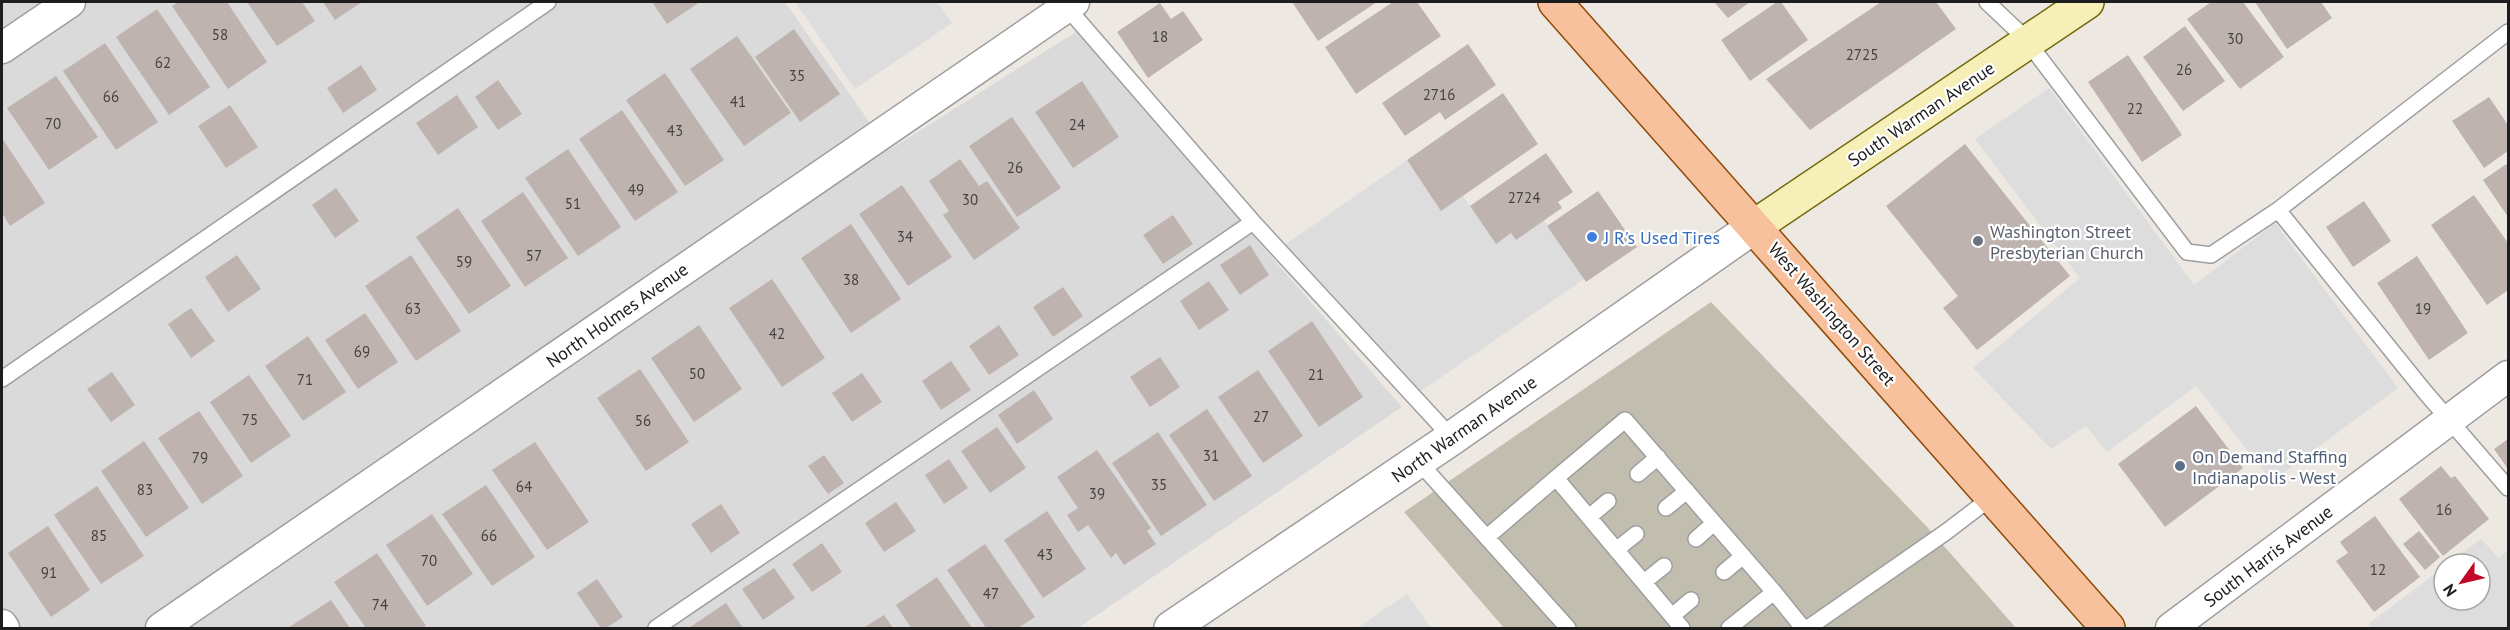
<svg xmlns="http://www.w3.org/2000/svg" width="2510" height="630" font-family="'PT Sans',sans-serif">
<rect width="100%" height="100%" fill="#eee8e3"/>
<path fill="#dbdada" d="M2,2H785L889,150L1076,32L1402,407L1078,628H2Z"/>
<path fill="#c2beaf" d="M1711,302L1929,529L2016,628H1504L1404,512Z"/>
<path fill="#ddd" d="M795,2H937L952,23L855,89Z
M2049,88L2194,285L2275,223L2398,388L2272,481L2196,386L2107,452L2086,426L2051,449L1973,368L2080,278L1975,139Z
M1407,160L1441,210L1463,196L1496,243L1511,233L1516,240L1544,220L1584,279L1421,391L1286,244Z
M2481,539L2499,558L2508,550V628H2371L2368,624L2444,567V600H2480V564H2448Z
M1407,594L1431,628H1357Z"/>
<path fill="#beb3af" d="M178,2H227L267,62L228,89L172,6Z
M247,2H302L315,21L277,46Z
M323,2H362L335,20Z
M652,2H700L667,24Z
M1292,2H1377L1318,41Z
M1393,2H1417L1441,36L1356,94L1325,47Z
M1714,2H1750L1728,18Z
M1777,2H1781L1808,40L1750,81L1721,40Z
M1881,2H1936L1956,29L1810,130L1766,79Z
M2211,2H2243L2284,57L2240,89L2187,19Z
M2255,2H2321L2332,18L2287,49Z
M1160,3L1171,19L1183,11L1203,40L1148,78L1117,32Z
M157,9L210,87L169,115L116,37Z
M2185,26L2225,81L2183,111L2143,57Z
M794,29L840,94L800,122L755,57Z
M737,36L791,113L744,146L690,69Z
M105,43L158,122L116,150L63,71Z
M1468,44L1496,85L1445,120L1440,112L1405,136L1382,103Z
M2128,55L2182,135L2142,162L2088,82Z
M361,65L377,90L343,113L327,88Z
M665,73L724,160L685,186L626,100Z
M56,76L98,137L49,170L7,108Z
M498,80L522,114L498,130L475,97Z
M1082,81L1119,137L1073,168L1035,112Z
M1503,93L1538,144L1441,211L1407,160Z
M457,95L478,127L438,155L416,123Z
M2489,97L2508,125V151L2484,168L2452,121Z
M230,105L258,147L226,168L198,126Z
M622,110L678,192L635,221L579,139Z
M1012,117L1061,188L1017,217L969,146Z
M2,138L45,203L10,226L2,213Z
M1965,144L2070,276L1977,350L1943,308L1958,296L1886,206Z
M568,149L621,227L578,256L525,178Z
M1546,153L1573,192L1558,202L1562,208L1516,240L1511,233L1496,244L1470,206Z
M960,159L979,186L987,181L1020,228L974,260L943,215L949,211L929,181Z
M2508,163V217L2483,180Z
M902,185L952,257L908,286L859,214Z
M336,188L359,221L335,238L312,205Z
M1598,191L1637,247L1586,282L1547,226Z
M523,192L568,258L525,287L481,221Z
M2474,195L2508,243V290L2487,305L2431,225Z
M2364,201L2391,241L2353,267L2326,227Z
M458,208L511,286L469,314L416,237Z
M1173,215L1193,244L1163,264L1143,235Z
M851,224L901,299L851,333L801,258Z
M1250,245L1269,275L1240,295L1220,265Z
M237,255L261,289L228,312L205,277Z
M411,255L461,331L416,361L365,286Z
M2417,256L2468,333L2429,360L2377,283Z
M772,279L825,358L782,387L729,308Z
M1209,281L1229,310L1199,330L1180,301Z
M1063,287L1083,316L1053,337L1033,307Z
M191,308L215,341L191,358L168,324Z
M365,313L398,362L358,389L325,340Z
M1312,321L1363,397L1319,427L1268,351Z
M699,325L742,389L694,422L651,358Z
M999,325L1019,355L989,375L969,346Z
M308,336L346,392L303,421L265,366Z
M1160,357L1180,387L1150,407L1130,377Z
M951,361L971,390L941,410L922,381Z
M640,369L689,442L646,471L597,398Z
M1258,370L1303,436L1263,463L1218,397Z
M112,372L135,405L111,422L87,389Z
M862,373L882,402L852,422L832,393Z
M249,375L291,436L251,463L210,402Z
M1034,390L1053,419L1017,444L998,415Z
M2196,406L2243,468L2165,527L2118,464Z
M1207,409L1252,476L1214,501L1169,435Z
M199,411L243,476L202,504L158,438Z
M997,427L1026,468L990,493L961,451Z
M1158,432L1207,505L1161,536L1112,463Z
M2508,439V469L2494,449Z
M144,441L189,508L146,537L101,471Z
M535,442L589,522L547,550L492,470Z
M1097,450L1151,528L1147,531L1156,544L1124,565L1116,553L1111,558L1088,525L1078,532L1067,515L1078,508L1057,477Z
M824,455L844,483L828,494L808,466Z
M949,459L968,488L944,504L925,475Z
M2441,466L2451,478L2455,476L2489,519L2443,556L2399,499Z
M486,485L535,557L492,586L442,514Z
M97,486L144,556L101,584L54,515Z
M896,502L916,531L884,552L865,523Z
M721,504L740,533L711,553L691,524Z
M1047,511L1086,569L1043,598L1004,540Z
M432,514L473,574L427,606L386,545Z
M2375,516L2420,577L2374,612L2336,561L2348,553L2340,542Z
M48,526L90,590L51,617L8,553Z
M2419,531L2440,557L2425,570L2403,544Z
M822,543L842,572L812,592L792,564Z
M985,544L1035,617L1018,628H986L947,570Z
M377,553L426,626L422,628H366L334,582Z
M774,568L795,598L763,620L742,589Z
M937,577L972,628H911L896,605Z
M597,579L623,617L606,628H601L577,593Z
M331,600L350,628H288Z
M726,603L743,628H691L690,627Z
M884,615L893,628H863Z"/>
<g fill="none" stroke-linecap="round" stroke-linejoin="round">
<g stroke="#9e9e9e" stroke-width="18">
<path id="service" d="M1987,2L2024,37L2187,252L2211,255L2278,210
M1064,4L1253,222
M2508,32L2278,210L2425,392L2508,488
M2,379L548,2
M1418,461L1568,628
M1638,474L1658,457
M1666,508L1687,491
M1589,517L1608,501
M1487,537L1556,478
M1696,539L1714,523
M1616,550L1636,534
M1724,572L1743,556
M1644,582L1664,566
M1774,592L1803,628
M1672,616L1691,600
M656,628L1253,222L1452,438
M1682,628L1556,478L1625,420L1774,592L1729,628
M1808,628L1946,532L1992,497"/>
</g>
<g stroke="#9e9e9e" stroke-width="33">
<path id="minor" d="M2,48L70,2
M2,625L4,628
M161,628L1074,2
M2171,628L2508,376"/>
</g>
<g stroke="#9e9e9e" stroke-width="36">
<path id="tertiary" d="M1171,628L1452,438L1755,226"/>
</g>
<g stroke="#6f6808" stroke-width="36">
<path id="secondary" d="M1755,226L2087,2"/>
</g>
<g stroke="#904a05" stroke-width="36">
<path id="primary" d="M1555,2L2108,628"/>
</g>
<use href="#service" stroke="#fff" stroke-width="15"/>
<use href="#minor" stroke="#fff" stroke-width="30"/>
<use href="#tertiary" stroke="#fff" stroke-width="33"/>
<use href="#secondary" stroke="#f7efb8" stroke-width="33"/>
<use href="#primary" stroke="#f8c19d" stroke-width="33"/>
</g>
<circle fill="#3f7fe0" stroke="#fff" stroke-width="2" cx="1592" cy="237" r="6"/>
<circle fill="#6b7280" stroke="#fff" stroke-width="2" cx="1978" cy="241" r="6"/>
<circle fill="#5c6f8a" stroke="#fff" stroke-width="2" cx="2180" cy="466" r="6"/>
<g text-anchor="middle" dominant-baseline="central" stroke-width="4.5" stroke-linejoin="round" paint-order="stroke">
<g font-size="15" fill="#454242">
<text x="220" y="34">58</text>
<text x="1160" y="36">18</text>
<text x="2235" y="38">30</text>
<text x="1862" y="54">2725</text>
<text x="163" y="62">62</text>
<text x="2184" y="69">26</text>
<text x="797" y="75">35</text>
<text x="1439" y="94">2716</text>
<text x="111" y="96">66</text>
<text x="738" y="101">41</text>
<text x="2135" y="108">22</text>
<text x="53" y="123">70</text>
<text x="1077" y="124">24</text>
<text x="675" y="130">43</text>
<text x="1015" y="167">26</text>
<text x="636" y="189">49</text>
<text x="1524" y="197">2724</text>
<text x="970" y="199">30</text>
<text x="573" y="203">51</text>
<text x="905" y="236">34</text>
<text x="534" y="255">57</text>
<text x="464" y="261">59</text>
<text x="851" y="279">38</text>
<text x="413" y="308">63</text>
<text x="2423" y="308">19</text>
<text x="777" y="333">42</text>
<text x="362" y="351">69</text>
<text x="697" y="373">50</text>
<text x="1316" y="374">21</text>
<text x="305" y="379">71</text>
<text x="1261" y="416">27</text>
<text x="250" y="419">75</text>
<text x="643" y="420">56</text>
<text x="1211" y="455">31</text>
<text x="200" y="457">79</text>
<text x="1159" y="484">35</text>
<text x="524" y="486">64</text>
<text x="145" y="489">83</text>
<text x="1097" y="493">39</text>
<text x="2444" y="509">16</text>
<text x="99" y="535">85</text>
<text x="489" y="535">66</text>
<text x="1045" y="554">43</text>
<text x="429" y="560">70</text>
<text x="2378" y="569">12</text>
<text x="49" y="572">91</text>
<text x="991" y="593">47</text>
<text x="380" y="604">74</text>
</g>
<g font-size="18" fill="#1d1d1d" stroke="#fff">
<text transform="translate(1921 114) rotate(-34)">South Warman Avenue</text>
<text transform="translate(1832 314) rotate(49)">West Washington Street</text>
<text transform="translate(617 315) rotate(-35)">North Holmes Avenue</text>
<text transform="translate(1464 429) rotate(-35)">North Warman Avenue</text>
<text transform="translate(2268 556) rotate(-37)">South Harris Avenue</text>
</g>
<g font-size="18" fill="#5b616d" stroke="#fff" text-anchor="start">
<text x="1990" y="231">Washington Street<tspan x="1990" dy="21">Presbyterian Church</tspan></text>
</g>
<g font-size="18" fill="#366cbe" stroke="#fff" text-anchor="start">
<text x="1604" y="237">J R's Used Tires</text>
</g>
<g font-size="18" fill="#4e5e75" stroke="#fff" text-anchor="start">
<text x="2192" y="456">On Demand Staffing<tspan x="2192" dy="21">Indianapolis - West</tspan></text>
</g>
</g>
<rect width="2510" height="630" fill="none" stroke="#1d1d1d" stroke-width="6"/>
<g transform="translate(2462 582) rotate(236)"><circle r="28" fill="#ffffff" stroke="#a5a5a5" stroke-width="1.5"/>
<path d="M0-4.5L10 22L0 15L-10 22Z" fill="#c30728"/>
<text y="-9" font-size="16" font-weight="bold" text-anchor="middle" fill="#1d1d1d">N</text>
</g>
</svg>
